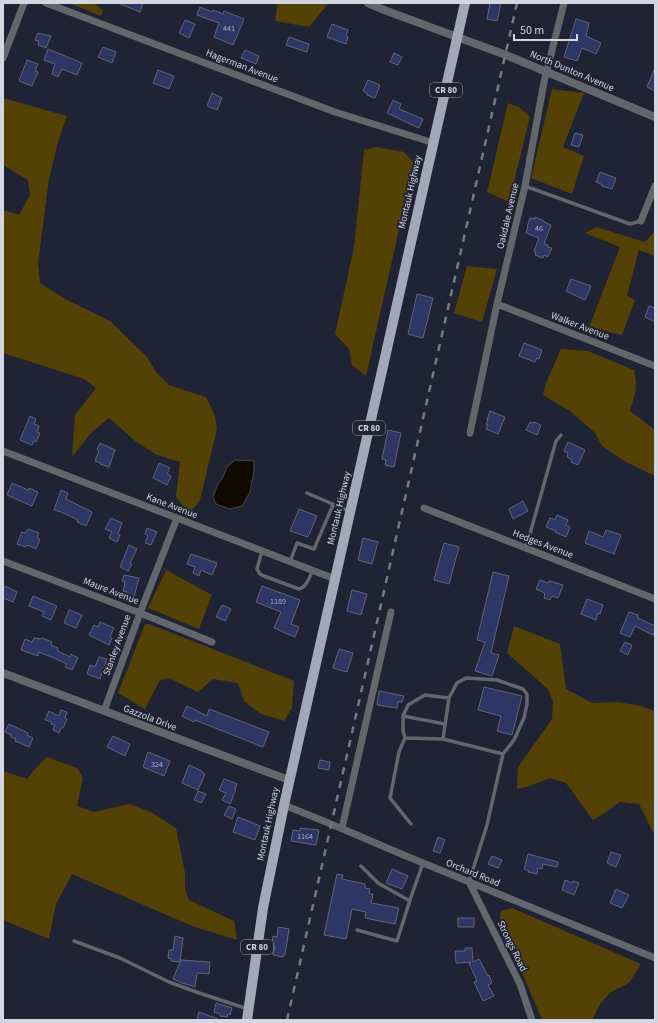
<svg xmlns="http://www.w3.org/2000/svg" width="658" height="1023" font-family="'Source Sans 3',sans-serif">
<rect width="100%" height="100%" fill="#202333"/>
<path fill="#534106" d="M69,3H95L103,11L101,16Z
M278,3H325L327,5L309,27L275,21Z
M552,89L584,93L563,147L584,156L572,194L531,178Z
M3,98L67,116L58,142L49,179L38,263L40,283L67,300L110,321L147,357L156,372L169,385L206,397L215,416L217,429L200,500L189,514L176,497L180,462L157,455L135,441L109,418L91,433L72,457L75,415L96,388L84,379L3,353V210L19,215L30,195L28,180L3,165Z
M508,103L519,107L530,117L509,202L487,192Z
M376,147L404,152L414,163L366,376L352,365L349,349L335,334L354,247L364,150Z
M596,227L645,242L655,231V256L639,250L627,296L635,300L622,335L589,327L620,247L585,233Z
M467,266L497,269L482,322L454,313Z
M561,349L588,351L634,370C638,388 635,395 630,411L655,430V476L626,462L602,446L595,433L570,411L543,395L546,383Z
M166,570L212,595L199,629L148,608Z
M145,624H149L294,681L292,708L284,721L261,714L244,701L238,683L213,679L198,692L169,678L160,680L145,709L118,693Z
M514,626L560,644L566,689L592,703L618,702L641,706L655,711V831L654,834L639,804L619,802L608,811L593,820L566,783L550,778L527,787L517,789L518,767L552,719L553,702L548,689L507,653Z
M47,757L77,768L83,778L77,806L94,812L129,804L151,812L176,828L185,873V888L189,900L234,921L237,940L192,926L72,874L56,904L49,939L3,920V771L27,779L34,770Z
M512,908L641,964L629,983L611,992L601,1003L592,1020H542L500,919L501,911Z"/>
<path fill="#0f0900" stroke="#4a4644" d="M235,460L254,461V471L250,492L242,506L230,509L216,504L213,497L217,486L223,477L227,467Z"/>
<path fill="#2d3664" stroke="#606577" d="M118,3H143L140,12Z
M490,3H501L497,21L487,19Z
M200,7L212,12L213,10L223,14L224,11L244,19L233,45L214,37L219,23L197,15Z
M576,19L589,23L586,36L601,43L596,54L582,48L577,61L564,57Z
M185,20L195,24L189,38L179,33Z
M332,24L348,30L346,36L348,37L346,44L327,37Z
M38,33L51,36L46,48L38,45L39,41L35,40Z
M289,37L309,44L307,52L286,45Z
M103,47L116,52L112,63L98,57Z
M48,49L82,63L77,75L62,69L58,77L52,74L55,64L44,60Z
M245,50L259,56L256,64L241,58Z
M394,53L402,57L398,65L390,62Z
M27,60L38,64L35,71L38,72L32,86L19,81Z
M655,68V91L647,87Z
M158,70L174,76L169,89L153,83Z
M368,80L380,85L375,98L367,95V93L363,91Z
M212,93L222,98L217,110L207,106Z
M393,100L401,104L399,109L423,119L419,128L387,113Z
M575,133L583,135L579,147L571,145Z
M600,172L616,178L612,189L602,186L601,184L596,182Z
M535,217L544,221V222L551,225L544,244L548,245L547,247L552,248L548,257L544,255L543,258L535,255L536,252L534,251L539,238L526,233L528,227H527L530,218L535,219Z
M571,279L591,286L585,300L566,291Z
M417,294L433,298L423,338L408,334Z
M649,306L655,308V322L645,317Z
M524,343L542,350L539,359L537,358L535,362L519,356Z
M490,411L505,417L498,434L486,429L488,425H486L488,420H487Z
M30,416L36,419L34,424L39,426L37,432L40,433L36,442L34,441L32,445L20,440Z
M530,422L534,423V422L541,425L537,435L526,430Z
M388,430L401,433L394,467L385,465L386,460L382,459Z
M568,442L585,450L578,465L571,462L572,460L567,457L568,453L564,451Z
M100,443L115,450L109,467L100,464L101,463L95,461L99,451L97,450Z
M159,463L170,468L167,474L171,476L167,485L153,478Z
M12,483L28,490L29,488L38,492L32,506L7,495Z
M61,490L68,493L66,499L92,512L86,526L77,522L78,520L61,512L54,510Z
M523,501L528,511L513,519L509,509Z
M299,509L317,516L308,537L290,531Z
M557,515L568,520L566,525L570,527L566,537L555,532L556,531L546,527L550,518L555,520Z
M111,518L122,523L118,534L120,535L117,542L109,538L112,532L105,529Z
M147,528L157,532L151,545L145,543L148,536L145,534Z
M28,529L39,533L37,537L40,539L36,549L27,545L26,547L17,544L22,532L26,533Z
M606,530L621,535L614,554L585,543L589,531L603,537Z
M363,538L378,542L372,564L358,560Z
M444,543L459,547L449,584L434,580Z
M129,545L137,549L130,563L132,564L128,571L120,567Z
M191,554L217,563L212,575L201,570L199,576L193,573L195,567L187,564Z
M493,572L509,576L491,653L499,655L492,676L475,671L485,642L477,640Z
M124,575L139,578L134,597L126,595L127,592L123,591L125,582L122,581Z
M540,580L548,583L549,581L563,585L558,598L552,596L550,600L544,598L545,593L536,589Z
M5,586L17,592L13,602L3,598V590Z
M262,586L300,600L291,624L299,627L295,637L274,628L281,612L256,602Z
M352,590L367,594L361,615L347,611Z
M33,596L57,606L51,620L42,616L44,612L29,606Z
M587,599L603,605L600,614L598,613L596,620L581,614Z
M222,605L231,609L225,621L216,617Z
M69,610L82,615L76,628L64,623Z
M629,612L638,615V618L655,626V630L653,635L635,626L630,637L620,633Z
M100,622L114,628L110,636L112,638L109,645L89,635L94,625L98,627Z
M34,638L41,639L42,638L52,642L51,645L58,648L57,650H58V651L70,657L71,654L78,658L72,670L65,667L67,664L54,658L39,652L38,656L21,650L25,639L32,642Z
M625,642L632,645L628,655L620,651Z
M339,649L353,653L347,672L333,668Z
M99,657L107,659L100,679L87,674L90,665L95,667Z
M484,687L522,696L512,735L497,731L501,716L478,710Z
M379,691L404,696L402,702H398L397,708L377,705Z
M187,706L207,716L209,709L269,732L263,747L195,720L194,722L182,716Z
M61,710L67,712L65,718L67,719L63,728H61L59,733L53,730L55,725L51,724L52,722L45,720L49,711L59,716Z
M9,724L28,733L27,735L33,738L29,747L15,741L16,739L11,737V735L5,732Z
M113,736L130,744L125,756L107,747Z
M148,752L170,761L164,776L143,767Z
M320,760L330,762L329,770L318,768Z
M189,765L202,771V772L205,774L198,790L182,783Z
M224,779L237,784L235,789H236L230,804L222,800L226,793L219,790Z
M198,791L206,794L201,803L194,800Z
M229,806L236,809L232,819L224,815Z
M238,817L260,826L255,840L233,832Z
M300,828L319,830L316,845L291,841L293,830L300,831Z
M438,837L445,840L440,853L433,851Z
M611,852L621,855L616,867L607,863Z
M528,854L558,862L557,867L543,864L542,869L538,868L537,874L528,872L529,871L524,869Z
M492,856L502,860L498,868L488,864Z
M392,869L408,876L402,889L386,883Z
M337,874L343,875L342,879L365,884V888L370,889L369,894H373L371,903L399,908L395,924L365,918L366,912L352,909L346,939L324,935Z
M565,880L572,883L573,881L579,883L574,895L562,890Z
M616,889L629,895L622,908L610,903Z
M458,918H474V927H458Z
M278,927L289,929L285,955H283V957L273,955L275,946L272,945L273,936L277,937Z
M175,936L183,938L180,962L171,961V959L168,958L169,950H173Z
M465,948H472L473,962L479,959L488,976L489,975L492,983L488,985L494,996L483,1001L474,982L477,981L469,963L471,962L456,963L455,951H465Z
M181,960L210,962L209,974L197,973L195,987L182,983L173,979Z
M216,1003L232,1008L230,1015L228,1014L227,1017L220,1016V1014L214,1012Z
M199,1012L218,1019V1020H197Z"/>
<g fill="none" stroke-linecap="round" stroke-linejoin="round">
<path stroke="#64666e" stroke-width="3.5" d="M525,186L630,224L641,221
M307,493L349,511
M526,548L556,441L561,435
M262,551L257,569L260,574L264,576L299,589C307,587 309,577 313,570
M290,562L297,543L314,549L333,505
M403,716L445,724
M405,738L403,731V716L408,705L425,695L449,698
M411,824L390,798L399,752L405,738L443,739
M361,866L378,883L410,901
M469,882L487,825L503,754L514,740L524,718L527,704V694L523,689L497,680L466,678L457,683L449,698L443,739L503,754
M357,930L397,941L411,897L423,863
M74,941L120,958L169,982L199,993L248,1009"/>
<path stroke="#64666e" stroke-width="7" d="M46,3L335,112L434,143
M3,58L24,3
M641,221L655,186
M497,304L655,366
M470,433L497,304L525,186L544,82L564,3
M3,451L335,579
M424,508L655,599
M3,561L140,613L212,642
M104,711L140,613L177,518
M284,805L331,824L406,856L655,958
M342,828L391,612
M469,882L520,984L532,1020"/>
<path stroke="#64666e" stroke-width="8" d="M368,3L384,10L506,55L655,117
M3,673L289,780"/>
<path stroke="#a3a8b9" stroke-width="10" d="M247,1020L263,908L284,805L465,3"/>
<path stroke="#767986" stroke-width="2.5" stroke-dasharray="7 7" stroke-linecap="butt" d="M287,1020L517,3"/>
</g>
<g text-anchor="middle" dominant-baseline="central" stroke-width="3.5" stroke-linejoin="round" paint-order="stroke">
<g font-size="8" fill="#aaaec2">
<text x="229" y="28">441</text>
<text x="539" y="228">46</text>
<text x="278" y="601">1189</text>
<text x="157" y="764">324</text>
<text x="305" y="836">1164</text>
</g>
<g fill="#202333" stroke="#9da0ad" stroke-width="1">
<rect x="430" y="83" width="32" height="14" rx="3"/>
<rect x="353" y="421" width="32" height="14" rx="3"/>
<rect x="241" y="940" width="32" height="14" rx="3"/>
</g>
<g font-size="9" font-weight="bold" fill="#d3d6e1">
<text x="446" y="90">CR 80</text>
<text x="369" y="428">CR 80</text>
<text x="257" y="947">CR 80</text>
</g>
<g font-size="10" fill="#d3d6e1" stroke="#202333">
<text transform="translate(242 66) rotate(21)">Hagerman Avenue</text>
<text transform="translate(572 71) rotate(23)">North Dunton Avenue</text>
<text transform="translate(410 192) rotate(-77)">Montauk Highway</text>
<text transform="translate(508 216) rotate(-77)">Oakdale Avenue</text>
<text transform="translate(580 326) rotate(21)">Walker Avenue</text>
<text transform="translate(172 506) rotate(21)">Kane Avenue</text>
<text transform="translate(339 508) rotate(-77)">Montauk Highway</text>
<text transform="translate(543 544) rotate(21)">Hedges Avenue</text>
<text transform="translate(111 591) rotate(21)">Maure Avenue</text>
<text transform="translate(117 645) rotate(-70)">Stanley Avenue</text>
<text transform="translate(150 718) rotate(21)">Gazzola Drive</text>
<text transform="translate(268 824) rotate(-78)">Montauk Highway</text>
<text transform="translate(473 873) rotate(22)">Orchard Road</text>
<text transform="translate(512 946) rotate(64)">Strongs Road</text>
</g>
</g>
<rect width="658" height="1023" fill="none" stroke="#d3d6e1" stroke-width="8"/>
<path d="M514 34v6h63v-6" fill="none" stroke="#d3d6e1" stroke-width="2"/>
<text x="520" y="34" font-size="12" fill="#d3d6e1" stroke="#202333" stroke-width="3" paint-order="stroke">50 m</text>
</svg>
